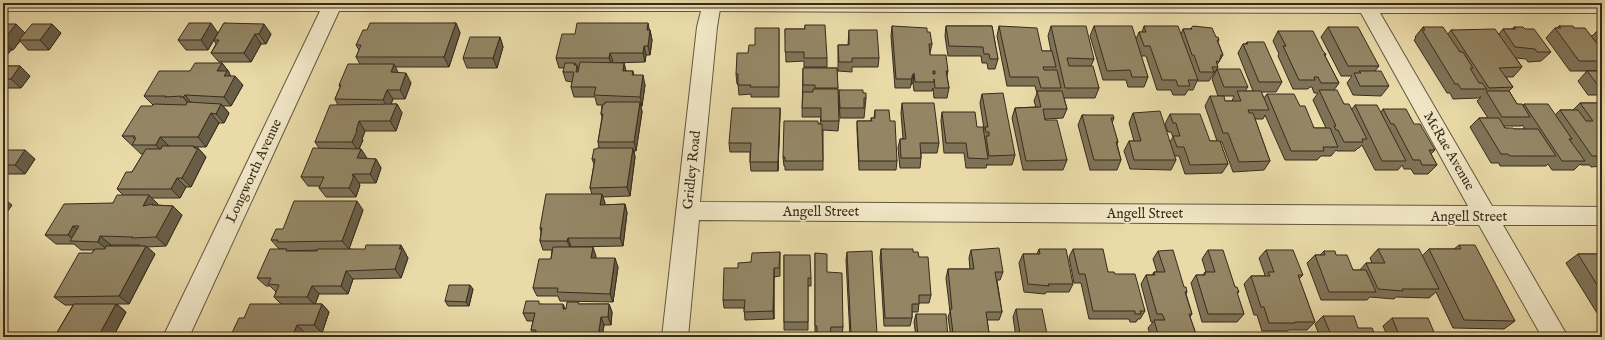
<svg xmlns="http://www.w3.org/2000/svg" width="1605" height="340" font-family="'IM FELL English',serif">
<rect width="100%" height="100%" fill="#e9daa8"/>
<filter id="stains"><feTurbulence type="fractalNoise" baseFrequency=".005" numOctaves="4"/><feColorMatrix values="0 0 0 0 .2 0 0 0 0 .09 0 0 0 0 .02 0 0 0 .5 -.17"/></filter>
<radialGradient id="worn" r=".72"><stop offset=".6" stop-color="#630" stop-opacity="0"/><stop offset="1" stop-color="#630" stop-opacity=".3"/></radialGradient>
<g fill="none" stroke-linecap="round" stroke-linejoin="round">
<g stroke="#645740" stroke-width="2">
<path id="minor" d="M3,3H721L717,27L700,202L1468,206L1361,13L910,12L903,11L900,3H1602V13H1380L1492,206L1602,207V225H1503L1568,337H1542L1479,225L699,220L688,337H662L697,27L701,11H339L189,337H163L320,11H3Z"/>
</g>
<g stroke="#645740" stroke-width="2">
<path id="tertiary" d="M704,3H918L919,6L917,11L910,12L712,11L705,10L703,5Z"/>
</g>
<use href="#minor" fill="#f1e7c6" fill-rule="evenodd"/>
<use href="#tertiary" fill="#f1e7c6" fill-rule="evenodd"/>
</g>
<path fill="#7f7357" stroke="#382b1d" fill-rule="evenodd" d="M224,23L271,34L266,44H261L251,62H219L211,53L216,44L214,40Z
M456,23L460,33L449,67H395L398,73L411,83L405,99H393L391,104H397L402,113L396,131H365L362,139L363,140L359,149H361L367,159H376L381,168L376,183H359V184L360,185L356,197H326L319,188L320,186H308L301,177L319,148L315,142L338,105L335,99L340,87L339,85L360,64L356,57L359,50L356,45L367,30Z
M3,24L25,33H61L49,50H28L20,41L13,50H11L3,60Z
M805,25L827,58V67H804V61L786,62L785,29H805Z
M892,26L927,32L932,44L930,53V55L948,71L947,76L949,88L947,98H934L933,88L932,91H914L913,83L911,85L910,88H895L891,36Z
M946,26H992L998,59L995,69H988L987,63H982L981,56H948L945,36Z
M999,26L1042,51H1051L1048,36L1051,26L1094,59L1091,66L1099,88L1095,98H1064L1067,109L1063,118L1045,119L1067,160L1063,170H1023L1012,118L1015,108L1036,107L1034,101L1037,93L1035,86H1007L997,36Z
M1094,26L1136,39L1139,32H1142L1144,26L1181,34L1183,29H1190L1191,28L1216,37L1219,40L1218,42L1223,55L1217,65L1218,67L1209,81H1197L1193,90H1188L1185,95H1173L1171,90H1157L1146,56H1141L1148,77L1144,87H1128L1126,80H1103L1090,36Z
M1559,26L1574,28L1592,36L1601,27H1602V70L1601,71H1570L1546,38L1555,28H1557Z
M1328,27L1379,66L1375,71L1389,86L1381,96L1353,95L1347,83L1352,76H1341L1321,37Z
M1423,27L1448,34L1451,30L1499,34L1503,29H1512L1514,27L1525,29L1551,52L1541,61L1528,62L1526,59L1516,58L1522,67L1513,77H1506L1513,87L1509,91L1517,104L1523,106L1524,104L1555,115L1560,110H1573L1580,103H1602V166L1591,167L1590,165H1581L1580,164L1574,170H1552L1548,164L1546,166H1500L1499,163H1491L1470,127L1479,118H1488L1477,101L1481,97H1480L1478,98L1453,99L1450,93H1447L1414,40L1416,38L1415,37ZM1522,125L1525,129H1514L1505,128L1504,126H1521Z
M779,28V97H751V94L739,95L738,84H737L736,74L748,53L755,45Z
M650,30L652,40L650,55H646L645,62L613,63H624L626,71H633L634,75L645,85L642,106H641L642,112L636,151H634L635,157L630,196L603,197L605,203L604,205L625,204L627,213L623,246L571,247L596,256L595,258L618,267L613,302L560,301L558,296H537L533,288L551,259L552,250H543L540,241L541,232L540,228L592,194L590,188L594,164L592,159L596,149L599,148L598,142L602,117L601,114L602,105H597L595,97H574L571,87L572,82L566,81L563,72L564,68H559L556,58L575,34Z
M849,30L879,58L878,67H852V72L838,71V45H848Z
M1278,31L1323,51L1326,54L1325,56L1339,83L1334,90L1344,104L1352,109L1355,105L1381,112L1383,109L1414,124L1435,150L1431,154L1437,165L1428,174H1414L1411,169H1404L1402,165L1398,170H1375L1362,145L1359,148H1358L1355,151H1337L1336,150L1331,156H1321L1317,160H1285L1265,115L1263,119H1255L1270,161L1264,170L1233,172L1222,142H1220L1228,164L1222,173L1185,174L1179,156H1174L1176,160L1171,170L1130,169L1124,151L1129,141H1134L1129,123L1133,113L1170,142L1173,137L1171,132H1168L1165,124L1170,114L1210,141H1217L1205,106L1210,96L1225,101H1232L1234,96H1218L1212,79L1217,69L1248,87L1245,91H1253L1238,53L1243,44H1245L1247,42L1282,82L1276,92H1261L1264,98L1267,94L1300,106L1314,128H1326L1313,100L1318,93H1314L1312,87H1310L1308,89H1293L1278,56L1279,54L1273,41Z
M218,33L208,50H186L178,40Z
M500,37L503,47L497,68H467L463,58Z
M222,63L229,72V73L230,76L243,85L231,106H223L229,113L224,123H219L206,147H195L196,148H198L206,157L191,187H186L180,198H152L158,204L157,205L173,206L182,215L166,246L147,247L155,254L129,304H117L126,312L113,337H28L55,336L73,305H65L54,297L92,253L94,250H81L74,244H56L45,235L113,203L123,195L117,189L132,172L143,154H141L122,136L153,105L144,96L190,71ZM111,245H140V246H110Z
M3,66H20L30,76L21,88H3Z
M803,68H837L839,121L838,131L823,130V170H785V166H784L783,157L818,124H820L821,117H802Z
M1587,71H1602V95H1588L1578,81Z
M839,90L863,93L866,98L864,118H840L839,99Z
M982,94L1015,155L1012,165H987V164L986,168H966L964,153H944L941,121L942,112L984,130V129L980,103Z
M902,103L939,143L937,153H921V158L920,168H900L898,148L900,139H903L901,113Z
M780,108L778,171H751L750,162V152H730L729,143Z
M875,110L890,121L897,161L896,170H859L857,130V121H871V118H874Z
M1082,115L1114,118L1112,123L1118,142L1117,144L1121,160L1117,170H1090L1078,125Z
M3,150L35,159L25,174H3Z
M363,210L349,249L406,254V255L408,258L401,278L353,279L348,294H319L315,304H322L329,312L322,333H305L244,318L281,304L274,297L276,292L270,286H266L257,278L284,249H279L271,240L283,229ZM318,250L317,251H288Z
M1459,245L1515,321L1504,329L1453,328L1436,292L1429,298L1396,297L1394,299L1370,297L1367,300H1321L1307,263L1315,255H1320L1324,251L1336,255L1353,270H1360L1366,263H1372L1370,258L1378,249L1422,256L1429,249H1454Z
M881,249L913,252L919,257L931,295L929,303H919L918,312H912V318L910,326H884L880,258Z
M1039,249L1073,284L1069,292H1046L1045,294L1024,292L1019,263L1023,254H1037Z
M1073,249L1108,272L1115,274L1145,311L1140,319H1138L1136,322H1130L1129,319H1089L1081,283H1074L1069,257Z
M971,250L1003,272L1000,280H997L1002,312L999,320H987L989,333L987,337H951L948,317L950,312L946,278L948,269H970L969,258Z
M1208,250L1239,292L1237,294L1244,314L1237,322H1202L1191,283L1196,275H1203L1205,272H1206L1202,259Z
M1266,250L1303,275L1299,279L1315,322L1307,330H1289L1287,331H1262L1257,315H1254L1244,284L1251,276H1264L1265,275L1259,258Z
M1158,251L1187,292L1186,294L1192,314L1190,317L1197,337H1151L1148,328L1153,322H1151L1141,284L1146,275H1152L1154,272H1157L1153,259Z
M780,252V276L774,277V319L745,320L744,308H724L723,300L738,268L751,262Z
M847,252L877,334V337H850L846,260Z
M815,253L827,272L843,327L842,335H830V337H817V334H815Z
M1578,254H1602V313H1597L1566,263Z
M784,255L811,278V286H808V330H784Z
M473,289L469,306H448L445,301Z
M541,304L566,309L580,304H609L612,312L611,325H604L602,337H535V336L531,330L533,321H527L523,313Z
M1016,309L1047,334L1046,337H1016L1013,317Z
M916,314L948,337H916L914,322Z
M1323,316L1358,328L1376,337H1320L1315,324Z
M1392,318L1436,337H1388L1383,326Z"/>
<path fill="#685e47" stroke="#382b1d" d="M211,23L218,33L208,50L201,40Z
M456,23L460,33L449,67L444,57Z
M648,23L650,33L647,30Z
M16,24L26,34L19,40L20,41L13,50L3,41Z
M52,24L61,33L49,50L40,40Z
M264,24L271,34L266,44L259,34Z
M650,30L652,40L650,55L648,46Z
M255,34L261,44L251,62L244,53Z
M500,37L503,47L497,68L493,58Z
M3,43L11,50L3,60Z
M644,46L646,55L645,62L643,53Z
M610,53L613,62L612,67L609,58Z
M222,63L229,72V73L233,79L235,76L243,85L231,106L224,97L217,71Z
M575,63L576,69L577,65L580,75H577L574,65Z
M624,63L626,72L623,71Z
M394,64L399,74L391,72Z
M20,66L30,76L21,88L11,79Z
M406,73L411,83L405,99L400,90Z
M914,73L913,83L911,85L912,76Z
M643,75L645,85L642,106L640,97Z
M387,90L393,99L389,109L383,100Z
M185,95L193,105L191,107L183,97Z
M640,102L642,112L636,151L634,142Z
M221,104L229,113L224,123L216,114Z
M397,104L402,113L396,131L390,121Z
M780,108V117L778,171V162Z
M211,113L219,123L206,147L198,137Z
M359,121L365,131L362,139L363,140L358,151L352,142Z
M160,137L169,146L164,154L156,145Z
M194,146L197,149L198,148L206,157L191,187L182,178Z
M633,148L635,157L630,196L627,187Z
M361,149L367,158L363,168L357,158Z
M25,150L35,159L25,174L15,165Z
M376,159L381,168L376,183L370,174Z
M353,174L359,183V184L360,185L356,197L349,188Z
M177,178L186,187L180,198L171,189Z
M602,194L605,203L603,214L600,205Z
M149,195L158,204L156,207L143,206Z
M3,198L12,205L3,218Z
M357,201L363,210L349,249L342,241Z
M625,204L627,213L623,246L620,238Z
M173,206L182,215L166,246L156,237Z
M73,226L84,235L75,241L68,235Z
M100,236L111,245L108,250L98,242Z
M568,238L571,247V249L567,241Z
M401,245L406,254V255L408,258L401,278L395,269Z
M146,246L155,254L129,304L119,296Z
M593,247L596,256L594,267L591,258Z
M615,258L618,267L613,302L610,294Z
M774,268V319L773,311Z
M346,271L353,279L348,294L341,286Z
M470,285L473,289L469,306L466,302Z
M312,286L319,294L315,305L307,297Z
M116,304L126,312L113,337H98Z
M322,304L329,312L322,333L314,325Z
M563,304L567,312L563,309Z
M609,304L612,312L611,325L608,317Z
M601,317L604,325L602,337H598Z
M297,325L305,333L303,337H292Z"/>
<path fill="#948665" stroke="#382b1d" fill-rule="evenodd" d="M189,23H211L201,40H178Z
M224,23L264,24L259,34H255L244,53H211L219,40H214Z
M370,23H456L444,57H356L361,45H356L363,30H367Z
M577,23H648L647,30H650L648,46H644L643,53H610L609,58H556L562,34H575Z
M3,24H16L3,41Z
M32,24H52L40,40H19Z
M805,25H825L827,58H804V52H785V29H805Z
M892,26L927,28V32H930L932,44H929L930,55H946L948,71H946L949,88H935L934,79V82H915L914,73L912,76V79H896ZM933,71H935V74H933Z
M946,26H992L998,59H990L989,54H984L983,47L949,46Z
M999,26L1037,28L1042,51H1052L1056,67H1043L1044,70H1057L1061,88H1041L1038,77H1010Z
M1051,26H1086L1094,59L1067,58L1069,66H1093L1099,88H1065Z
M1094,26H1132L1148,77H1132L1130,70L1107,71Z
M1144,26H1178L1198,80H1188L1190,86H1178L1176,80H1162L1150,46H1144L1139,32H1146Z
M1193,26L1212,28L1216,37H1218L1219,40H1217L1223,55H1221L1219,62L1216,61L1218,67H1212L1214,72H1200L1194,55H1192L1183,29H1192L1191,28Z
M1559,26H1573L1574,28H1585L1602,50V61H1579L1555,28H1561Z
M1328,27H1358L1379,66H1348Z
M1423,27H1443L1460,52H1463L1473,68H1470L1479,83H1482L1487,89H1461L1458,84H1455L1422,30H1425Z
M1514,27H1523L1525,29H1534L1551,52H1537L1535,49L1515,47L1503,29H1516Z
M755,28H779V87H750L751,85H738V74H736L737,53H748L749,45H755Z
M1495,29L1522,67L1499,68L1513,87L1489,88L1451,30Z
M849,30H877L879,58H852V62H839L838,45H849Z
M1278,31H1313L1323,51L1326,54H1324L1339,83H1321L1318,77H1314L1315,80H1299L1283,46H1286Z
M470,37H500L493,58H463Z
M1247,42H1264L1282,82H1259L1243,44H1248Z
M580,62L624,63L623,71H633L632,75H643L640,97L594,95L596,87H571L574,72H563L565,63H575L574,65H577L576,72H578Z
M195,63H222L217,71H227L224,76H235L224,97L185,95L183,97H180L181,96L165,97L166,96H144L159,71H190Z
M348,64H394L391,72L406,73L400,90H387L383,100L335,99L341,85H339Z
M3,66H20L11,79H3Z
M803,68H837L838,88H815V85H803Z
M1217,69H1240L1248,87H1224Z
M1359,71H1381L1389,86H1360L1354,73H1361Z
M1587,71H1602V85H1598Z
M813,89H838L839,121H821V108H802L803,92H813Z
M839,90H863V93H866V98H864V108H840Z
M1319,90H1337L1344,104H1349L1367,139H1362L1363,142H1344L1338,130H1336L1334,126H1336Z
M1037,91H1062L1067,109H1043L1045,120H1057L1067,160L1026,161L1015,108L1041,107Z
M1237,91H1261L1269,110H1248L1249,113H1253L1270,161L1239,162L1228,133H1223L1210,96H1224L1225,101H1241Z
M1486,91H1509L1517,104H1522L1530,117H1502Z
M1003,93L1015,155L989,156L986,136H989V132H986L985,127H988L982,94Z
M1267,94H1294L1300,106H1305L1314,128H1330L1338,147H1323L1324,151H1291Z
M187,102L221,104L216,114L211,113L198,137H160L156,145H132L136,138H133L135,136H122L141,106H152L154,104L186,105Z
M605,102H640L634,142H598L603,114H601L603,104H605Z
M902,103H934L939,143H920L921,158H901L900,139H906Z
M1580,103H1602V121H1600L1602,125V158L1601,156H1592L1560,110H1578L1586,121H1593Z
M397,104L390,121H359L356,131H357L352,142H315L330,105Z
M1524,104H1548L1572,139H1569L1585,161H1562Z
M1355,105H1377L1406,161H1382Z
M732,108H780L778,162H750L751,143H729Z
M1383,109H1406L1414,124H1420L1435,150H1429L1437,165H1422L1420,160H1413L1394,124H1391Z
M875,110H889L890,121H895L897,161H859L857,121H872L871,118H875Z
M1160,111L1176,160H1134L1129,141H1141L1133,113Z
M942,112H975L977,127H983L988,159L968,158L966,143H946Z
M1170,114H1200L1210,141H1220L1228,164L1190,165L1184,147H1177L1173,136H1180L1176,123H1173Z
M1082,115H1113L1114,118H1111L1118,142H1116L1121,160H1094Z
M1479,118H1499L1505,128H1513L1514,129H1538L1556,156H1510L1508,154H1501Z
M784,121H818V124H822L823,161H785V157H783Z
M162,146H194V148H198L182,178H177L171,189H117L126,172H132L146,149H161Z
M313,148L361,149L357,158L376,159L370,174H353L352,176H354L349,188H319L324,177H301Z
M597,148H633L627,187L590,188L595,159H592L594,149H596Z
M3,150H25L15,165H3Z
M546,194H602L600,205L625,204L620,238H568L567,241H540L542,228H540Z
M117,195H149L143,206L153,204L152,205L173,206L156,237L132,238L133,237L100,236L98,242L70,241L79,226H73L68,235H45L64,204L113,203Z
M294,201H357L342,241L277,242L278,240H271L276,229H283Z
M366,245H401L399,249H402L395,269L346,271L341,286H312L307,297H274L279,285L268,284L271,278H257L270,249H287L286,251H317L318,249H365Z
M1459,245H1475L1515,321L1464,320L1429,249H1461Z
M106,246H146L119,296L54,297L79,253H92L95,249H105Z
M553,247H593L591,258H615L610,294L557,292L558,288H533L539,259H551Z
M999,248L1003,272H995L1002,312H986L989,333H953L950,309H952L948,269H974L971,250Z
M881,249H913V252H918L919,257H928L931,295H919V304H912V318H885Z
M1039,249H1066L1073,284H1048L1049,286L1028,284L1023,254H1040Z
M1073,249H1103L1108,272H1114L1115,274H1135L1145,311H1140L1141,314H1135V311H1093L1085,274H1079Z
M1378,249H1419L1439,289H1402L1403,291L1378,289L1366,263H1385Z
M1173,250L1184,287H1186L1187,292H1185L1192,314H1189L1197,337H1159L1154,320H1165L1162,314H1157L1146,275H1155L1154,272H1165L1158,251Z
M1208,250H1223L1235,287H1237L1239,292H1237L1244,314H1208L1196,275H1205V272H1215Z
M1266,250H1293L1303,275H1298L1315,322H1295V323H1269L1264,307H1261L1251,276H1270L1268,272H1274Z
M872,251L877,334H851L847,252Z
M1324,251H1335L1336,255H1347L1353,270H1366L1376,292H1329L1315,255H1325Z
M780,252L779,268H774L773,311L744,312L745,300H723L724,268H738V263L751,262L752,253Z
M815,253L827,254V272L842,273L843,327H831L830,335H817V326H815Z
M1578,254H1602V293Z
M784,255H810L811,278H808V322H784Z
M449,285H470L466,302L445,301Z
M526,301H539V304H563V309H566L567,302H579L578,304H609L608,317H601L598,337H535L536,330H531L535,313H523Z
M74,304H116L98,337H28L55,336Z
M250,304H322L314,325H297L292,337H230L239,318H244Z
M1016,309H1042L1047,334H1020Z
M916,314H946L948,337H918Z
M1323,316H1354L1358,328H1372L1376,337H1332Z
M1392,318H1428L1436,337H1400Z"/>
<g text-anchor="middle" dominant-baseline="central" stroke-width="3.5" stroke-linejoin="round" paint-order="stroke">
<g font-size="14" fill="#382b1d" stroke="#f1e7c6">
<text transform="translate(1449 151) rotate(60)">McRae Avenue</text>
<text transform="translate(692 170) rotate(-84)">Gridley Road</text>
<text transform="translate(254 171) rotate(-65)">Longworth Avenue</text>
<text x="821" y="212">Angell Street</text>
<text x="1145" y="214">Angell Street</text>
<text x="1469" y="217">Angell Street</text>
</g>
</g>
<rect width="1605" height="340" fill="none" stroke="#e9daa8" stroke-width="16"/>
<rect x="4" y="4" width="1597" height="332" fill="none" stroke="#382b1d" stroke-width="2"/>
<rect x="8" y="8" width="1589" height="324" fill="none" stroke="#382b1d"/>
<rect width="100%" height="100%" filter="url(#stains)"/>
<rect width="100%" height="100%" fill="url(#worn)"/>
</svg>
